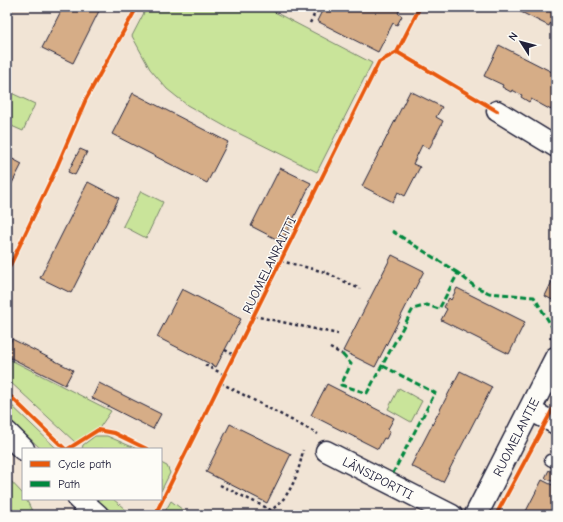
<svg xmlns="http://www.w3.org/2000/svg" width="563" height="522" font-family="'Comic Neue',sans-serif">
<rect width="100%" height="100%" fill="#f1e4d5"/>
<filter id="ink" filterUnits="userSpaceOnUse"><feTurbulence type="fractalNoise" baseFrequency=".025" numOctaves="2"/><feDisplacementMap in="SourceGraphic" scale="8" xChannelSelector="R" yChannelSelector="G"/><feConvolveMatrix kernelMatrix="1 2 1 2 8 2 1 2 1" color-interpolation-filters="sRGB"/></filter>
<g filter="url(#ink)">
<path fill="#c9e49a" stroke="#76836a" d="M147,7H265L372,63L317,172L228,128L187,105L167,89L150,69L132,36Z
M7,91L35,104L23,131L7,124Z
M141,191L163,202L146,238L123,226Z
M7,358L111,411L98,430L76,443L7,379Z
M399,388L422,401L411,422L388,409Z
M7,401L57,449H41L7,417Z
M95,436H107L137,449H82L83,445Z
M161,463L167,466L170,473L161,491Z
M7,477L23,494V499H26L34,515H7Z
M96,499H113L132,515H116Z
M171,501L190,515H163Z"/>
<path fill="#d6ad87" stroke="#22223b" d="M7,7H13L7,18Z
M63,7H101L73,63L42,48Z
M324,7H401L398,13L402,16L397,25L393,23L378,52L317,21Z
M519,7H556V11L549,26L517,10Z
M499,45L556,74V100L551,110L531,99L529,102L521,97L522,95L512,90L511,92L502,87L503,85L484,76Z
M410,91L442,107L436,117L443,121L429,149L422,145L413,164L420,167L405,196L398,192L393,202L362,186Z
M133,93L228,142L207,183L112,134Z
M80,149L87,152L75,175L68,172Z
M7,156L22,164L7,193Z
M280,168L311,183L282,242L251,226Z
M88,182L119,198L71,293L40,278Z
M392,255L424,271L375,367L343,351Z
M556,273V302L545,296Z
M457,288L525,322L509,354L441,320L447,309L444,307L449,298L451,300Z
M182,289L241,319L216,367L157,337Z
M12,339L73,370L65,385L7,356V349Z
M460,371L492,387L443,482L411,466Z
M99,383L161,414L153,429L92,398Z
M327,384L394,418L388,429L390,431L386,439L384,438L378,449L311,415Z
M230,424L291,454L267,503L206,472Z
M549,470L556,474V515H524L542,480L552,485L554,482L545,478Z"/>
<g fill="none" stroke-linecap="round" stroke-linejoin="round">
<g stroke="#22223b" stroke-width="13">
<path id="service" d="M550,460L556,463"/>
</g>
<g stroke="#22223b" stroke-width="23">
<path id="minor" d="M497,111L556,147
M530,410L556,424
M326,451L452,515"/>
</g>
<g stroke="#22223b" stroke-width="25">
<path id="tertiary" d="M476,515L556,358"/>
</g>
<g stroke="#22223b" stroke-width="25">
<path id="secondary" d="M7,433L23,449
M79,499L97,515"/>
</g>
<path stroke="#22223b" stroke-width="2.5" stroke-dasharray="3 3" stroke-linecap="butt" d="M310,23L318,7
M281,261L325,272L360,289
M254,316L338,334
M550,339L556,327
M330,348L342,354
M225,350L234,355
M205,365L225,375
M221,383L318,434
M220,485L271,510C291,497 299,472 303,450
M156,514L157,515"/>
<use href="#service" stroke="#fdfcf7" stroke-width="10"/>
<use href="#minor" stroke="#fdfcf7" stroke-width="20"/>
<use href="#tertiary" stroke="#fdfcf7" stroke-width="22"/>
<use href="#secondary" stroke="#fdfcf7" stroke-width="22"/>
<path stroke="#00873e" stroke-width="3" stroke-dasharray="6 3" stroke-linecap="butt" d="M392,231L458,273
M342,354L351,364L341,385L367,393L413,309L427,305L439,309L458,273L474,286L489,293L534,297L554,330
M383,366L435,393L393,473"/>
<g stroke="#fdfcf7" stroke-width="6">
<path id="cycleway" d="M397,52L497,111
M7,272L55,171L86,99L137,7
M7,393L65,449
M68,449L98,430L114,433L147,449
M155,515L379,62L397,52L420,7
M496,515L556,403"/>
</g>
<use href="#cycleway" stroke="#e8590c" stroke-width="4"/>
</g>
</g>
<g text-anchor="middle" dominant-baseline="central" stroke-width="3" stroke-linejoin="round" paint-order="stroke">
<g font-size="13" fill="#22223b" stroke="#fdfcf7">
<text transform="translate(269 265) rotate(-64)">RUOMELANRAITTI</text>
<text transform="translate(516 437) rotate(-63)">RUOMELANTIE</text>
<text transform="translate(378 478) rotate(27)">LÄNSIPORTTI</text>
</g>
</g>
<rect width="563" height="522" fill="none" stroke="#fdfcf7" stroke-width="24"/>
<rect x="12" y="12" width="539" height="498" fill="none" stroke="#22223b" stroke-width="1.5" filter="url(#ink)"/>
<rect x="22" y="448" width="140" height="52" fill="#fdfcf7" stroke="#a5a5ac"/>
<rect x="30" y="461" width="20" height="6" fill="#e8590c" stroke="#a5a5ac"/>
<text x="58" y="468" font-size="12" fill="#22223b">Cycle path</text>
<rect x="30" y="481" width="20" height="6" fill="#00873e" stroke="#a5a5ac"/>
<text x="58" y="488" font-size="12" fill="#22223b">Path</text>
<g transform="translate(521 42) rotate(306)" stroke="#fdfcf7" stroke-width="3" paint-order="stroke">
<path d="M0-3L7 15L0 10L-7 15Z" fill="#22223b"/>
<text y="-6" font-size="11" font-weight="bold" text-anchor="middle" fill="#22223b">N</text>
</g>
</svg>
